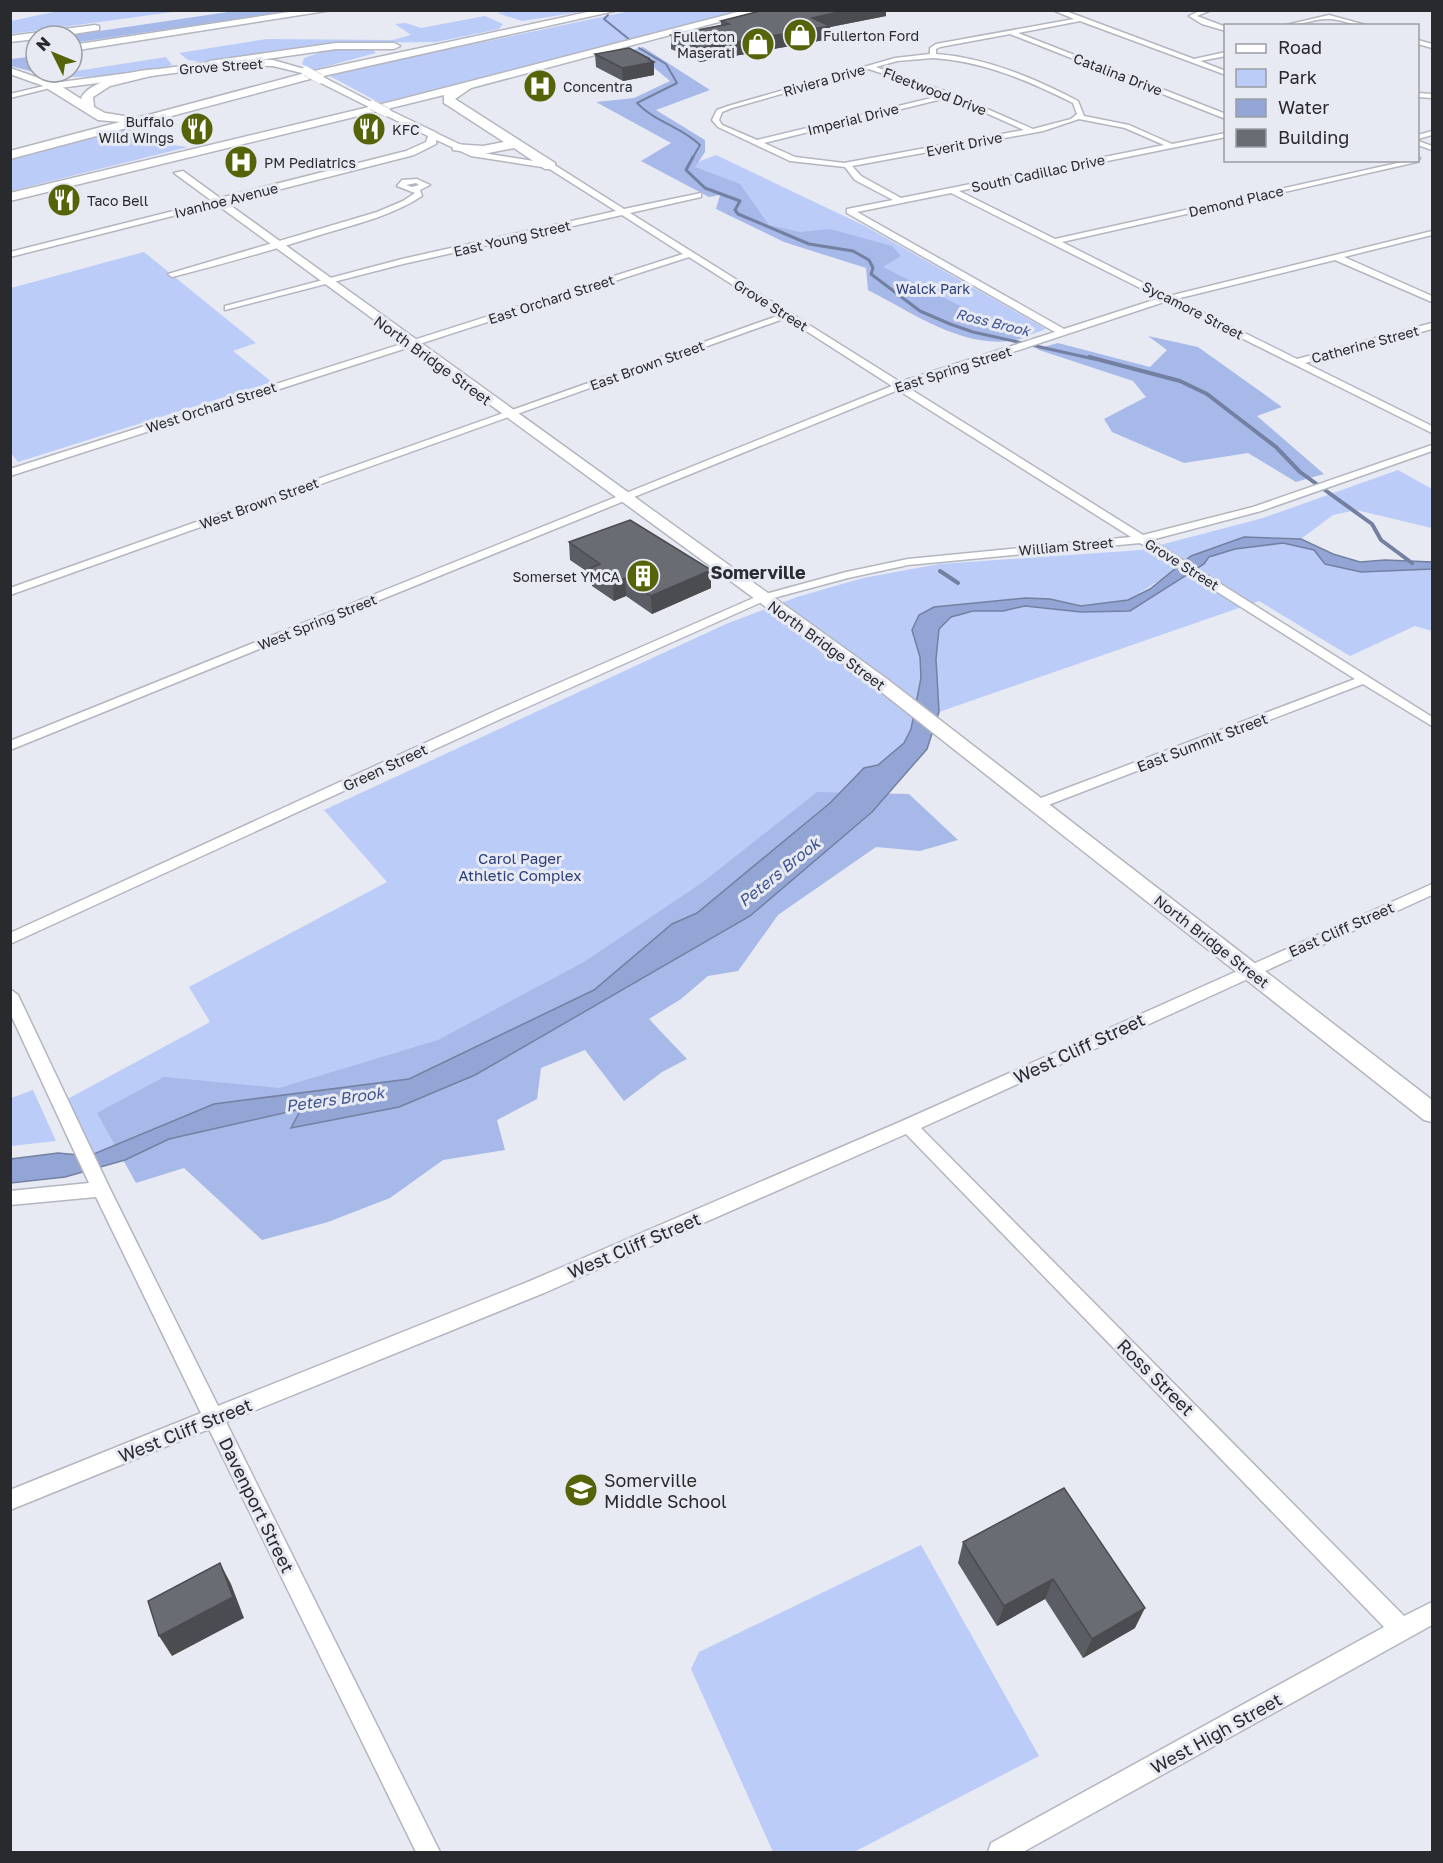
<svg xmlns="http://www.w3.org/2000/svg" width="1443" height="1863" font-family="'Golos Text',sans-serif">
<rect width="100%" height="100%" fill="#e7eaf3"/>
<path fill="#bbccf8" d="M58,11V10L180,11L11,34V21Z
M515,11V10L587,11L522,21L497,13Z
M630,11H745L380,103L328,75Z
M485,16L503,24L499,29L436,42L344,43L200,62L188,60L179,53L267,39L393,40L411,35L395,24L406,23L421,28Z
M355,47L371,48L376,53L313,70L302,64L304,58L330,49Z
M166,57L172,65C141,76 103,77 70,77V72Z
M131,128L150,142L188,147L11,191V160Z
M716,155L865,226L1046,329L1021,338L880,277L879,262L811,242L759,221L687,166Z
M144,252L256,343L233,351L272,382L18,462L11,453V288Z
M1398,470L1432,489V528L1356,510L1333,515L1301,539L1244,537L1168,575L1128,600L1081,606L1050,599L1025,598L934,607L912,630L920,657L921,678L911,729L904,743L878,765L864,768L830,803L594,990L89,1156L62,1102L210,1022L189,987L387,882L324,810L726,624L797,597L863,578L939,564L1141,550L1263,518Z
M1283,543L1314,550L1361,572L1432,569V631L1415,626L1350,656L1259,601L939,712L936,659L939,629L951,617L973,611H1003L1025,606L1081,612L1130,611L1204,564C1220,544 1259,545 1283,543Z
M33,1090L56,1141L11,1146V1098Z
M921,1545L1039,1756L854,1852H773L691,1669L699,1652Z"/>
<path fill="#a7b9e9" d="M241,10L294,11L72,43V36H66Z
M643,47L710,90L656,110L705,140V152L695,167L740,184L769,225L800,232L830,229L892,246L901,256L883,267L1024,338C970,354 915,314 868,290L866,268L784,242L716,209L720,195L709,197L641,161L671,143L596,102L634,98L670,81L633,50Z
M36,56V72H50L41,74L11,66V59Z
M1148,336L1198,347L1282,407L1257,416L1324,474L1296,482L1248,453L1184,463L1112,432L1104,419L1146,397L1133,381L1036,349L1058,343L1150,367L1167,350Z
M817,792L909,794L958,840L920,851L876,847L778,915L738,971L708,976L681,999L649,1019L687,1059L662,1072L624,1101L585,1050L541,1068L537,1099L497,1120L505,1150L443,1160L390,1198L328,1222L262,1240L184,1168L136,1183L97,1113L164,1077L279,1088L438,1040L584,962L703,882Z"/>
<path fill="#93a5d4" stroke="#7380a2" stroke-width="1.5" d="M1244,537L1301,539L1333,554L1360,562L1385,560L1432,562V569L1361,572L1325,564L1314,550L1283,543L1235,549L1209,557L1204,564L1130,611L1081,612L1025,606L1003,611H973L951,617L939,629L936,659L939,712L927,749L872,812L750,916L475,1075L399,1107L291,1128L301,1109L169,1139L125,1160L65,1177L11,1183V1159L58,1153L89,1156L214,1104L409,1079L594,990L672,924L697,913L830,803L864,768L878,765L904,743L911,729L921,678L920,657L912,630L919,615L934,607L1025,598L1050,599L1081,606L1128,600L1150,589L1191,556Z"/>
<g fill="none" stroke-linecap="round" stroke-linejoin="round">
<path stroke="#7380a2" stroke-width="2" d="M608,15L604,19L630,40
M639,48L666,64L677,83L637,103C655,122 682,127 700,145L692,159"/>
<path stroke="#7380a2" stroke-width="3" d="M693,157L686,170L705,188L740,201L735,210L738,214L809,244L853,251L869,260L873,268L871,274L920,311L950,324L973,332L1094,359"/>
<path stroke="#7380a2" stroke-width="4" d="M1089,357L1180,381L1207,394L1276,447L1300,472L1372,524L1381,540L1412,563
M940,571L958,583"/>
<g stroke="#b3b6bf" stroke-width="3">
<path id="street" d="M1053,10H1063L1194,59L1226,52V56L1200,61L1226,71V75L1080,21L1018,33L1226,114V119L1010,34L940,47L936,49V54C987,58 1034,78 1078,101L1084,116L1129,125L1172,144L1226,133V137L959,191L1055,239L1420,158L1417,162L1062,242L1169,296L1432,231V235L1344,257L1432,296V302L1335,260L1176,299L1297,359L1432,323V329L1305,363L1432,426V433L1167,301L907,387L1143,535L1253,507L1432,445V451L1261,511L1151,540L1432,717V726L1363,684L1043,807H1033L1031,804L1033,801L1355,679L1140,543L908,565L848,578L766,600L505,717L10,944V933L495,711L758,596L846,572L908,559L1131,537L898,390L10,750V741L892,386L786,318L10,595V588L780,315L689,257L10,476V469L683,254L622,215L403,264L225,310V306L402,259L616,211L548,168L471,156L430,137V133H436L476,152L553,164L624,209L701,193V197L630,213L900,382L1055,332L847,213V209L893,200L855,180L845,167L790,161L718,127L712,120L717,110L728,106L895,58L930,54V48L936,44L1074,19ZM933,58C983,61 1029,81 1073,103L1077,114L1071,119L1033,129L953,94L876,67L897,61ZM869,69L944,95L757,140L722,125L719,120L722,112L732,108ZM950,97L1024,130L844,163L795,157L764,143ZM1079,119L1125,128L1164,145L901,198L861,176L852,166L1043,131ZM951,193L1160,298L1064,329L857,212Z
M1201,10H1211L1197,16L1226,27V31L1202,24L1189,16Z
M1329,15L1369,26C1355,26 1344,20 1330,19C1315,18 1298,26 1282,26Z
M1418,40L1432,44V48L1418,44Z
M52,84L54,87L10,98V94Z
M1418,93L1432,94V98L1418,97Z
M1432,131V135L1418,139V135Z
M1418,141L1432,146V150L1418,145Z
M417,179L430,185L420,190L422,196C393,215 357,224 323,234C273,250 223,264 172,277L168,274L377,212L403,201L415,193L397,186L402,180ZM416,183L419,185L412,187L406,185Z
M217,200H220V204L10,257V252Z
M1432,884V895L921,1128L1404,1616L1432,1602V1625L1023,1852H988L991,1843L1384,1627L906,1134L544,1293L226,1422L440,1852H416L209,1429L10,1510V1490L201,1413L96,1197L10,1205V1191L89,1183L10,1013V989L18,995L110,1189L218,1406L530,1281L902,1121Z"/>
</g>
<g stroke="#b3b6bf" stroke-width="3">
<path id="secondary" d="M235,59L273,60L311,71L306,74L273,66L235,65L52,89L10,74V68L53,83Z
M317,77H323L377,105L369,107L317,81Z
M383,110H389L437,133L436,144L414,155L227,203L887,679L1432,1100V1122L1424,1120L875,687L174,173L183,171L220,198L406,151L426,142L428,136L383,114Z"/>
</g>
<g stroke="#b3b6bf" stroke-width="3">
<path id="highway" d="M302,10H332L72,51V45Z
M597,10H619L310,79L10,159V151L120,122L98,120L48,89V83H56L81,99C85,82 143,67 159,70V74L110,86L93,97L94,107L105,113L137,118L309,72Z
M745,10H764L471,88L455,99L555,163V169H545L514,148L483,154L453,150V144L483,146L504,142L444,103V95L10,201V193L394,101Z
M95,25L99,26V30L60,36H36V39L10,42V36Z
M336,43H394L400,46L394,49H336L210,67L204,64L210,61Z"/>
</g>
<use href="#street" fill="#fff" fill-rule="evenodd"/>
<use href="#secondary" fill="#fff" fill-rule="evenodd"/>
<use href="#highway" fill="#fff" fill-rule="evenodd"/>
<g stroke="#b3b6bf" stroke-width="10" stroke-linecap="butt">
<path id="secondary-bridge" d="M306,71L320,79
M372,105L386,112"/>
</g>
<use href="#secondary-bridge" stroke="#fff" stroke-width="9"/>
</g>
<path fill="#5a5d63" d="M886,16L830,27V39L700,62L671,49V35L721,25V21Z
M595,54L650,59L651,61L654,62V75L623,81L596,67Z
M569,542L711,570V588L652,614L626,596L614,601L592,586V575L570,560Z
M1064,1488L1135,1628L1083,1658L1045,1599L997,1626L958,1563L963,1542Z"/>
<path fill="#4a4c50" d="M847,10H886V16L830,27V39L700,62V48L819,16Z
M648,59H650L651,63L654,62V75L623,81L622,68Z
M711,570V588L652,614L651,596Z
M625,578L626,596L614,601L613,583Z
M220,1563L231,1584L244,1618L172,1656L159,1636Z
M1053,1579L1045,1599L997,1626L1004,1606Z
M1145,1608L1135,1628L1083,1658L1092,1639Z"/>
<path fill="#696c73" stroke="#4a4c50" stroke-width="1.5" d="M764,10H847L812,18L830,26L700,48L671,35L729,24L721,21Z
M629,48L650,59H648L654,62L622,68L595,54Z
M630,520L711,570L651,596L625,578L613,583L591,568L600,564L569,542Z
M1064,1488L1145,1608L1092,1639L1053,1579L1004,1606L963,1542Z
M220,1563L233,1597L159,1636L148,1601Z"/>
<defs>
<g id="shop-disc" transform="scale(1.725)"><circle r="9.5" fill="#556408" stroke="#e7eaf3"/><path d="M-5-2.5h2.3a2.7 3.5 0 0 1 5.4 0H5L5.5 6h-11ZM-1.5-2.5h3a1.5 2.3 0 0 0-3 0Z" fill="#fff"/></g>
<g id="hospital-disc" transform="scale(1.725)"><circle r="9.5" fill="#556408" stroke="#e7eaf3"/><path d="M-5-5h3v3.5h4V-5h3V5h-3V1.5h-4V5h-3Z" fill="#fff"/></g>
<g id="restaurant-disc" transform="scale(1.725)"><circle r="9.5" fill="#556408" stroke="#e7eaf3"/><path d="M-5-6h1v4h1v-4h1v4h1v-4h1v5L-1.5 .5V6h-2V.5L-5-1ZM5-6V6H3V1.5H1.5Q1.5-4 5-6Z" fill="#fff"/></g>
<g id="building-disc" transform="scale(1.725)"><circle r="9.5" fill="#556408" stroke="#e7eaf3"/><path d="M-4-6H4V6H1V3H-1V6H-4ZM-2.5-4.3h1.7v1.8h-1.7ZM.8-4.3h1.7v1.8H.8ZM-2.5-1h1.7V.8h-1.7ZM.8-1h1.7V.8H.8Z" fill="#fff"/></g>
<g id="school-disc" transform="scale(1.725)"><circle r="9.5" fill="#556408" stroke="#e7eaf3"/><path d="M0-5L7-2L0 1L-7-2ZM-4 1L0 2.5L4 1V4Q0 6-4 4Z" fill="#fff"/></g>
</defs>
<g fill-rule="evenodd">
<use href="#shop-disc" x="800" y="35"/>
<use href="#shop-disc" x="758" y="44"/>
<use href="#hospital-disc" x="540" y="86"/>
<use href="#restaurant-disc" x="197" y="129"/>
<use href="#restaurant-disc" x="369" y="129"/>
<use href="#hospital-disc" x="241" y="162"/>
<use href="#restaurant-disc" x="64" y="200"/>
<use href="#building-disc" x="643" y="576"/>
<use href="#school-disc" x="581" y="1490"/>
</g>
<g text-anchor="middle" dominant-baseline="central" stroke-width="6" stroke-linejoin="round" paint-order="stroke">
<g font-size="14" fill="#292a2d" stroke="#e7eaf3" text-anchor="start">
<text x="823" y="35">Fullerton Ford</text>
<text x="735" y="36" text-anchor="end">Fullerton<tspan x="735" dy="16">Maserati</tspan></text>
<text x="563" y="86">Concentra</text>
<text x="174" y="121" text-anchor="end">Buffalo<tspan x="174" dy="16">Wild Wings</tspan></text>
<text x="392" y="129">KFC</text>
<text x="264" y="162">PM Pediatrics</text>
<text x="87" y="200">Taco Bell</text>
<text x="620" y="576" text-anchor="end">Somerset YMCA</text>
</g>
<g font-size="14" fill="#292a2d" stroke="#e7eaf3">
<text transform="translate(221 66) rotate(-4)">Grove Street</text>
<text transform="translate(1118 74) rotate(21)">Catalina Drive</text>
<text transform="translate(824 80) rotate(-16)">Riviera Drive</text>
<text transform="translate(935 91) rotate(21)">Fleetwood Drive</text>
<text transform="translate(853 119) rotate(-14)">Imperial Drive</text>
<text transform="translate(964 144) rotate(-11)">Everit Drive</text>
<text transform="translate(1038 173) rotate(-12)">South Cadillac Drive</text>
<text transform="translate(226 200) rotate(-14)">Ivanhoe Avenue</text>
<text transform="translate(1236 201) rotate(-13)">Demond Place</text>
<text transform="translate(512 238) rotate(-13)">East Young Street</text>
<text transform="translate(551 299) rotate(-18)">East Orchard Street</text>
<text transform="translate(771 305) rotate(32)">Grove Street</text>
<text transform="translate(1193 310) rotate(27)">Sycamore Street</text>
<text transform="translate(1365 344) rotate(-15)">Catherine Street</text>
<text transform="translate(647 365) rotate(-20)">East Brown Street</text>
<text transform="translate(953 369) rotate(-18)">East Spring Street</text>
<text transform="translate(211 407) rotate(-18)">West Orchard Street</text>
<text transform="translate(259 503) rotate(-20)">West Brown Street</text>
<text transform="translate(1066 546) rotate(-5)">William Street</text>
<text transform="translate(1182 564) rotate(32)">Grove Street</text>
<text transform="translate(317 622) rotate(-22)">West Spring Street</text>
</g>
<g font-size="14" fill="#2c3d78" stroke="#e7eaf3">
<text x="933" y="288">Walck Park</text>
</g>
<g font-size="14" font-style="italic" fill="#405390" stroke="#e7eaf3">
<text transform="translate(993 322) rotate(14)">Ross Brook</text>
</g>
<g font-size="15" fill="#292a2d" stroke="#e7eaf3">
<text transform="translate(433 360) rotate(36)">North Bridge Street</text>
<text transform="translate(827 645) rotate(36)">North Bridge Street</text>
<text transform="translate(1202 742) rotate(-21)">East Summit Street</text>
<text transform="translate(385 767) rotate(-25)">Green Street</text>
<text transform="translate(1341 929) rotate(-24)">East Cliff Street</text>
<text transform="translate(1212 941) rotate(38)">North Bridge Street</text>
</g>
<g font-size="15" fill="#2c3d78" stroke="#e7eaf3">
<text x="520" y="858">Carol Pager<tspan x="520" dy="17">Athletic Complex</tspan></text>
</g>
<g font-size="16" font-style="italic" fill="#405390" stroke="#e7eaf3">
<text transform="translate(779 872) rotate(-39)">Peters Brook</text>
<text transform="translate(335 1099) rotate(-8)">Peters Brook</text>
</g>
<g font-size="18" font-weight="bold" fill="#292c32" stroke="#e7eaf3">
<text x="758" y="572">Somerville</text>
</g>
<g font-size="18" fill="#292a2d" stroke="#e7eaf3">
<text transform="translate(1079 1048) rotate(-25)">West Cliff Street</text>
<text transform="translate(634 1245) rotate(-23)">West Cliff Street</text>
<text transform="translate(1156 1377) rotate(45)">Ross Street</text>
<text transform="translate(185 1430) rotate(-22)">West Cliff Street</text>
<text transform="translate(257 1505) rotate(64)">Davenport Street</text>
<text transform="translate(1216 1733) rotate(-29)">West High Street</text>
</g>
<g font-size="18" fill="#292a2d" stroke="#e7eaf3" text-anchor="start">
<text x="604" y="1480">Somerville<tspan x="604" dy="21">Middle School</tspan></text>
</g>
</g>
<rect width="1443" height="1863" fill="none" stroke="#292a2d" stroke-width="24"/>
<rect x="1224" y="24" width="195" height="138" fill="#e7eaf3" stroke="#9b9da4" stroke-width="1.5"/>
<rect x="1236" y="44" width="30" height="9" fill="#ffffff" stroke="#9b9da4" stroke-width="1.5"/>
<text x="1278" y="54" font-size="18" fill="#292a2d">Road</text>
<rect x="1236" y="69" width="30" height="18" fill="#bbccf8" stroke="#9b9da4" stroke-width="1.5"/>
<text x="1278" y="84" font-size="18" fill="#292a2d">Park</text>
<rect x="1236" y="99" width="30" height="18" fill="#93a5d4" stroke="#9b9da4" stroke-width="1.5"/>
<text x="1278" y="114" font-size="18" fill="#292a2d">Water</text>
<rect x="1236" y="129" width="30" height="18" fill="#696c73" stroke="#9b9da4" stroke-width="1.5"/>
<text x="1278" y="144" font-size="18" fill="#292a2d">Building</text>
<g transform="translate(54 54) rotate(313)"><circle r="28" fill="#e7eaf3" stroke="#9b9da4" stroke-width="1.5"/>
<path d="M0-4.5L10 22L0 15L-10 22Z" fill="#556408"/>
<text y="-9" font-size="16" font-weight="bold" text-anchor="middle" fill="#292a2d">N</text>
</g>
</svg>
